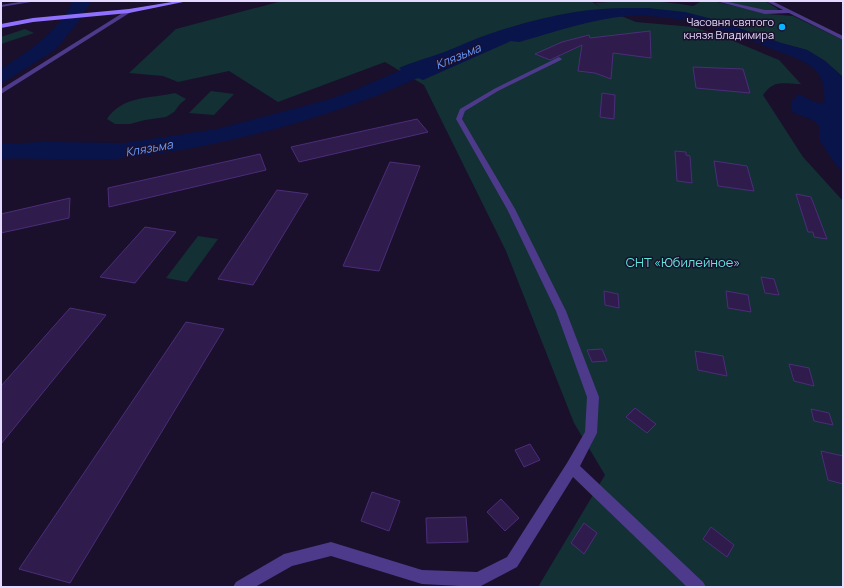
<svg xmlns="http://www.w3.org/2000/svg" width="844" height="588" font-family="Manrope,sans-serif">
<rect width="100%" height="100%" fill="#1a102b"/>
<path fill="#133035" d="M282,1H591L601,8L595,3C628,0 660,0 693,6L702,1H713L768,14L793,16L843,40V77L825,61L807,50L781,43L716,20L647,8L604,9L636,22L693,27L724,37L779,60L801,84C783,84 774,79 763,95L803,157L843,201V587H538L605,475L574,423L506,251L424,85L385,62L278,102L229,71L178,82L163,76L129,73L176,29Z
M722,1H765L778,9L777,10L768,11Z
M25,29L34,33L1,44V37Z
M211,91L234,94L214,115L189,113Z
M175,93L186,99L180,104L174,112L166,117L145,120L130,124H115L107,119C123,95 150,99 175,93Z
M198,236L218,239L187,282L166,278Z"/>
<path fill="#09144b" d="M73,1H91L80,20L55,50L1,84V69C28,52 59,31 73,1Z
M647,8L685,12L716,20L781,43L807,50L825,61L843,77V172L833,161L819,139V125L813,120L792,112L791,102L799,94L812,101L824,104C825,91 824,77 813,68C802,59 785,54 772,49C726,30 678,13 628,16C591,19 554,32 519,42L511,41L423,80L418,78C331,118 220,148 125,158C84,162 42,157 1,159V144L43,142L125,143L217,129L327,100L357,89L401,70L399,68C410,63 421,60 433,56C448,51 463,44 478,38C508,27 543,17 575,12C599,8 623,8 647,8Z"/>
<path fill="#2f1c4c" stroke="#4b2d79" d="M650,31L651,58L613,53L611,79L595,73L578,71L582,45L550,60L535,54L562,42L589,35L590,38Z
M693,67L743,69L750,93L696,88Z
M602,93L615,95L614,119L600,117Z
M417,119L428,132L299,162L291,147Z
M675,151L686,152V155L690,156L692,183L677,181Z
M260,154L266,170L109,207L108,188Z
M714,161L747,166L754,191L718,186Z
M390,162L420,166L379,271L343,266Z
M277,190L308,194L253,285L218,279Z
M796,194L811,197L827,239L814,237L813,232H808Z
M70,198L69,218L1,233V214Z
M145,227L176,232L135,283L100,277Z
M761,277L774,279L779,295L765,293Z
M604,291L618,294L619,308L605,305Z
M726,291L748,295L751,312L728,308Z
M70,308L106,315L1,444V386Z
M186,322L224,329L70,583L19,569Z
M602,349L607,361L592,362L587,350Z
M695,351L723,356L727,376L698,370Z
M789,364L809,368L814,386L794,381Z
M635,408L656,424L647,433L626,417Z
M811,409L829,413L833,425L814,421Z
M530,444L540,460L524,467L515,450Z
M821,451L843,456V484L828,480Z
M372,492L400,501L389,531L361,521Z
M501,499L519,518L505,531L487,512Z
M466,517L468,542L427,543L426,518Z
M584,523L597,533L584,554L571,543Z
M711,527L734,545L727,557L703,539Z"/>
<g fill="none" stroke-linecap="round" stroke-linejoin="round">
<path fill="#4d3a8b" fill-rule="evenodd" d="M25,1H37L1,7V5Z
M716,1H724L765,10H783L766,1H772L843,36V40L789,13L765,14Z
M129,9L132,11L131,12L1,94V89Z
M559,57L562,59L561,60L498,91L465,111L462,119L515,209L566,311L599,397L597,433L580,466L703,582L706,587H687L573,477L517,567L479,587L422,584L331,556L292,566L255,587H233L236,582L284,554L331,542L422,570L477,572L507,557L567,463L585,432L587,397L556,311L507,209L456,119L460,109L494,89Z"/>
<path fill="#9071ff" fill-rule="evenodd" d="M178,1H188L129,13L33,22L1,28V24L33,18L129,9Z"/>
</g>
<circle fill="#06b5ff" stroke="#1a102b" stroke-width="1.5" cx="782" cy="27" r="4"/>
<g text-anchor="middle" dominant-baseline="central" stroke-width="3" stroke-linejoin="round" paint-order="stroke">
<g font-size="11" fill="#e5daff" stroke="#1a102b" text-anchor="end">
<text x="774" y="21">Часовня святого<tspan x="774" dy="13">князя Владимира</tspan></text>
</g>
<g font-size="12" font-style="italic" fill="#689bff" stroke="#1a102b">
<text transform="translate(458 56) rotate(-23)">Клязьма</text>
<text transform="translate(149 148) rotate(-10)">Клязьма</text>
</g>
<g font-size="13" fill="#61e4dd" stroke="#1a102b">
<text x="683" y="262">СНТ «Юбилейное»</text>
</g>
</g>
<rect width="844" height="588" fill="none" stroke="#e5daff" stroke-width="4"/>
</svg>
